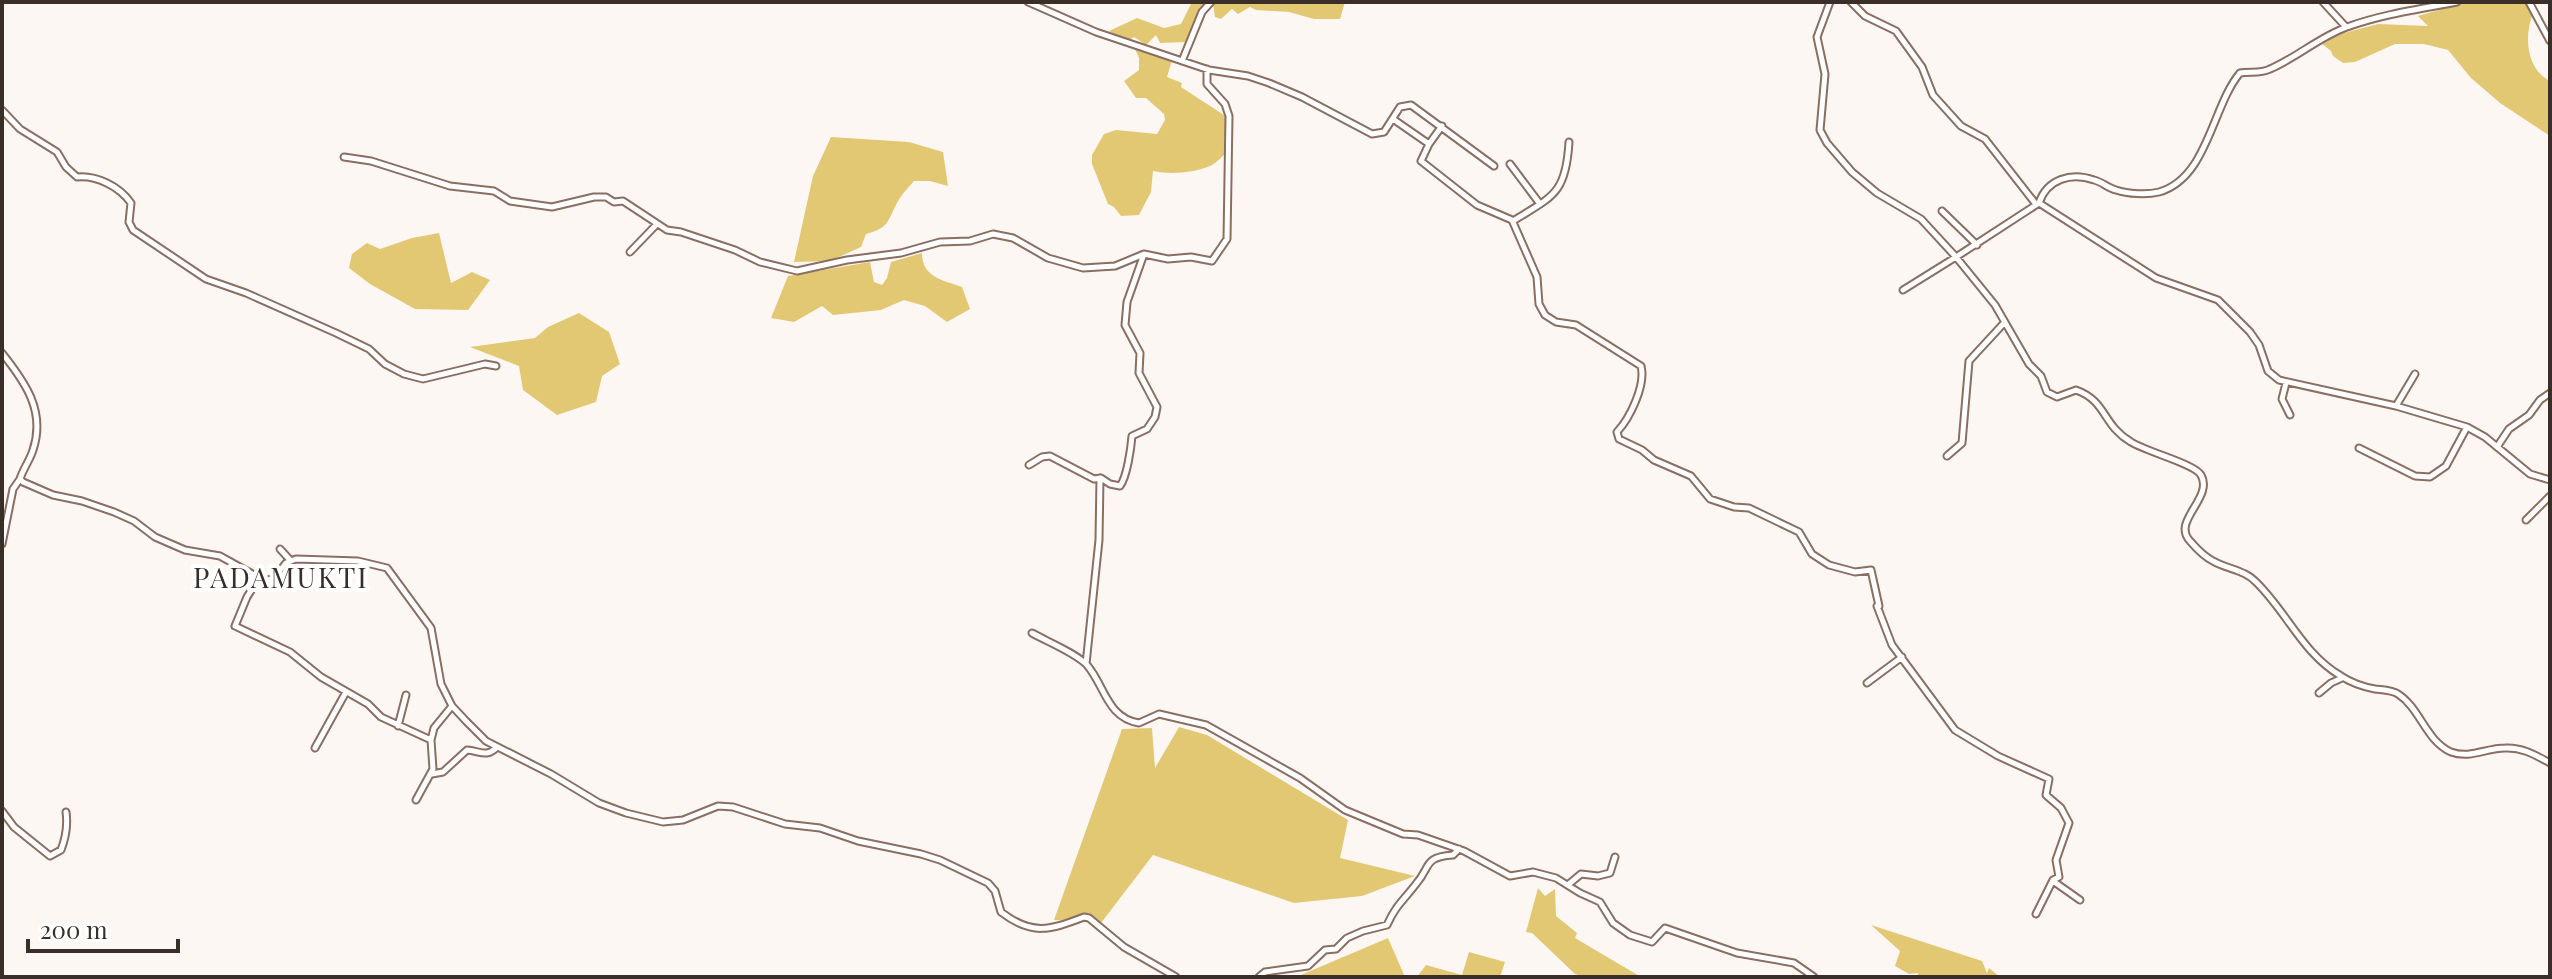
<svg xmlns="http://www.w3.org/2000/svg" width="2552" height="979" font-family="'Playfair Display',serif">
<rect width="100%" height="100%" fill="#fdf7f4"/>
<path fill="#e3c874" d="M1192,2H1209L1194,33L1186,42L1160,43L1156,35L1146,45L1134,37L1126,42L1109,31L1137,18L1164,28L1181,24Z
M1219,2H1345L1340,19H1314L1289,12L1256,10L1250,7L1238,14L1232,9L1221,19L1215,17L1213,4Z
M2466,2H2525L2532,16C2524,39 2527,69 2550,81V136L2500,103L2471,78L2448,50L2424,44H2395L2355,62L2343,63L2333,56L2331,51L2321,43L2340,34L2378,24L2428,26L2418,16Z
M1134,47L1172,60L1167,77L1182,83L1181,87L1227,117V152C1223,156 1217,162 1212,165C1196,173 1170,175 1153,171L1151,192L1139,215L1121,216L1114,207L1108,204L1092,164V155L1104,134L1116,130L1157,134L1165,120L1164,114L1146,98H1136L1124,81L1139,70V58Z
M831,137L909,142L943,152L948,186L930,181H914C908,188 901,195 897,203C887,222 889,228 866,234L861,247L830,261L794,262L813,176Z
M439,233L451,283L472,272L490,280L468,310L415,309L370,284L349,268L352,254L367,243L380,249L412,238Z
M922,253C922,277 942,280 962,287L970,309L947,322L925,306L904,300L881,310L833,315L822,306L794,322L771,318L788,276L870,262L874,282L882,285L887,278L891,262Z
M579,313L609,332L620,364L602,376L596,402L557,415L523,390L519,366L470,347L535,338L548,327Z
M1179,727L1207,735L1348,820L1340,858L1415,876L1362,896L1294,903L1153,855L1101,923L1054,920L1122,729L1152,728L1155,768Z
M1538,888L1545,896L1555,889L1556,916L1577,933L1575,938L1641,977H1585L1575,974L1532,933L1526,932Z
M1871,925L1982,961L1987,973L1989,968L2000,977H1918V973L1909,974L1895,966L1900,951Z
M1388,938L1405,977H1296Z
M1469,952L1505,962L1500,977H1417L1426,965L1462,975Z"/>
<g fill="none" stroke-linecap="round" stroke-linejoin="round">
<g stroke="#8a6e62" stroke-width="9">
<path id="minor" d="M1028,2L1096,32L1209,70L1248,76L1269,83L1302,97L1372,134L1384,132L1400,107L1411,105L1494,166
M1830,2L1817,37L1825,74L1820,130L1827,143L1852,172L1877,193L1921,219L1956,257L2039,203L2156,278L2218,300L2250,332L2259,345L2268,371L2279,380L2396,406L2467,427L2485,437L2530,474L2550,480
M1851,2L1865,16L1896,31L1922,67L1933,95L1961,126L1985,139L2035,203
M2323,2L2346,27
M2529,2L2550,41
M1182,61L1202,12L1211,2
M2,110L20,129L57,152L66,167L77,177C96,175 119,186 131,203L129,222L133,230L206,279L246,293L336,333L369,349L385,364L404,374L423,379L485,364L496,366
M1393,119L1429,144L1421,161L1477,205L1512,220L1537,277L1539,304L1545,315L1556,322L1576,325L1641,366C1646,385 1630,418 1617,432L1619,439L1642,450L1654,460L1691,476L1710,499L1734,507L1749,508L1799,532L1812,554L1829,565L1855,572L1871,570L1879,606
M1429,144L1442,126
M344,157L371,161L450,186L494,191L510,201L552,207L594,197H606L614,202L623,201L667,230L681,232L735,250L760,262L797,271L847,260L901,253L940,242L970,241L993,234L1013,238L1048,258L1083,268L1115,266L1144,254
M1510,164L1540,204
M2039,203C2047,179 2071,172 2094,180C2102,182 2108,188 2116,190C2128,194 2147,195 2159,192C2208,178 2212,106 2240,73C2250,71 2260,74 2270,69C2298,57 2319,37 2347,27C2383,14 2420,9 2457,2
M1942,211L1977,245
M1513,221C1553,196 1566,194 1569,142
M630,252L657,224
M1903,290L1956,257L1995,305L2029,364L2041,376L2047,392L2057,397L2076,390C2107,401 2102,425 2131,442C2147,452 2195,464 2201,475C2214,498 2171,521 2190,541C2196,548 2205,557 2213,561C2227,569 2245,570 2256,582C2287,612 2302,653 2341,676C2350,682 2364,687 2375,689C2382,690 2392,690 2398,694C2420,708 2426,741 2451,752C2470,759 2486,748 2505,748C2522,747 2535,755 2550,763
M2,353C25,382 46,411 33,450C30,460 23,469 20,479L23,482L53,495L82,501L114,512L134,521L155,537L185,550L220,556L265,581L274,578L286,563L296,559L358,561L387,568L431,628L441,684L452,706L466,721L486,741L551,774L599,803L626,813L663,822L683,820L718,806L733,807L785,824L820,828L858,841L921,854L940,860L988,883L995,891L1001,912C1032,936 1050,930 1084,917L1089,918L1124,947L1176,977
M2286,383L2282,399L2290,415
M2396,406L2415,374
M2497,447L2509,429L2529,415L2540,400L2550,393
M2359,448L2415,476L2430,477L2446,466L2467,427
M1947,456L1962,443L1969,361L2004,323
M1029,465L1042,457L1050,456L1094,479L1101,478L1110,484L1120,486C1127,477 1131,448 1132,436L1147,429L1155,417L1157,407L1139,373L1140,353L1125,325L1127,302L1144,254L1168,259L1191,257L1212,261L1227,239L1229,116L1225,104L1207,84V69
M2526,520L2550,496
M2,544L13,489L20,479
M280,549L291,561
M259,578L247,597L235,626L290,652L321,677L368,704L381,717L431,740
M1877,606L1892,645L1955,730L1998,756L2049,779L2046,795L2061,808L2069,823L2056,860L2059,877L2053,880L2036,914
M1032,633C1046,641 1076,653 1087,665C1105,686 1107,718 1139,723L1159,714L1206,725L1300,778L1345,810L1403,834L1418,835L1464,851L1510,876L1533,872L1556,878L1580,893L1600,902L1613,923L1630,935L1652,942L1665,928L1737,953L1794,963L1814,977
M1086,664L1099,540L1100,478
M1867,683L1902,657
M2319,693L2331,683L2342,678
M398,726L406,695
M315,748L346,692
M432,774L443,772L467,750C480,751 487,758 497,747
M416,800L433,769L431,740L434,728L452,706
M2,811L14,827L50,856L61,850C66,837 68,826 66,812
M2053,881L2080,900
M1569,884L1581,874L1598,876L1610,873L1615,857
M1259,977L1265,972L1308,966L1325,950L1336,949L1347,938L1363,931L1387,925C1396,905 1403,901 1416,884C1431,867 1423,857 1453,855L1459,849"/>
</g>
<use href="#minor" stroke="#fff" stroke-width="5"/>
</g>
<g text-anchor="middle" dominant-baseline="central" stroke-width="8" stroke-linejoin="round" paint-order="stroke">
<g font-size="28" letter-spacing="2" fill="#3a2e29" stroke="#fff">
<text x="281" y="576">PADAMUKTI</text>
</g>
</g>
<rect width="2552" height="979" fill="none" stroke="#3a2e29" stroke-width="8"/>
<path d="M28 939v12h150v-12" fill="none" stroke="#3a2e29" stroke-width="4"/>
<text x="40" y="939" font-size="24" fill="#3a2e29" stroke="#ffffff" stroke-width="6" paint-order="stroke">200 m</text>
</svg>
